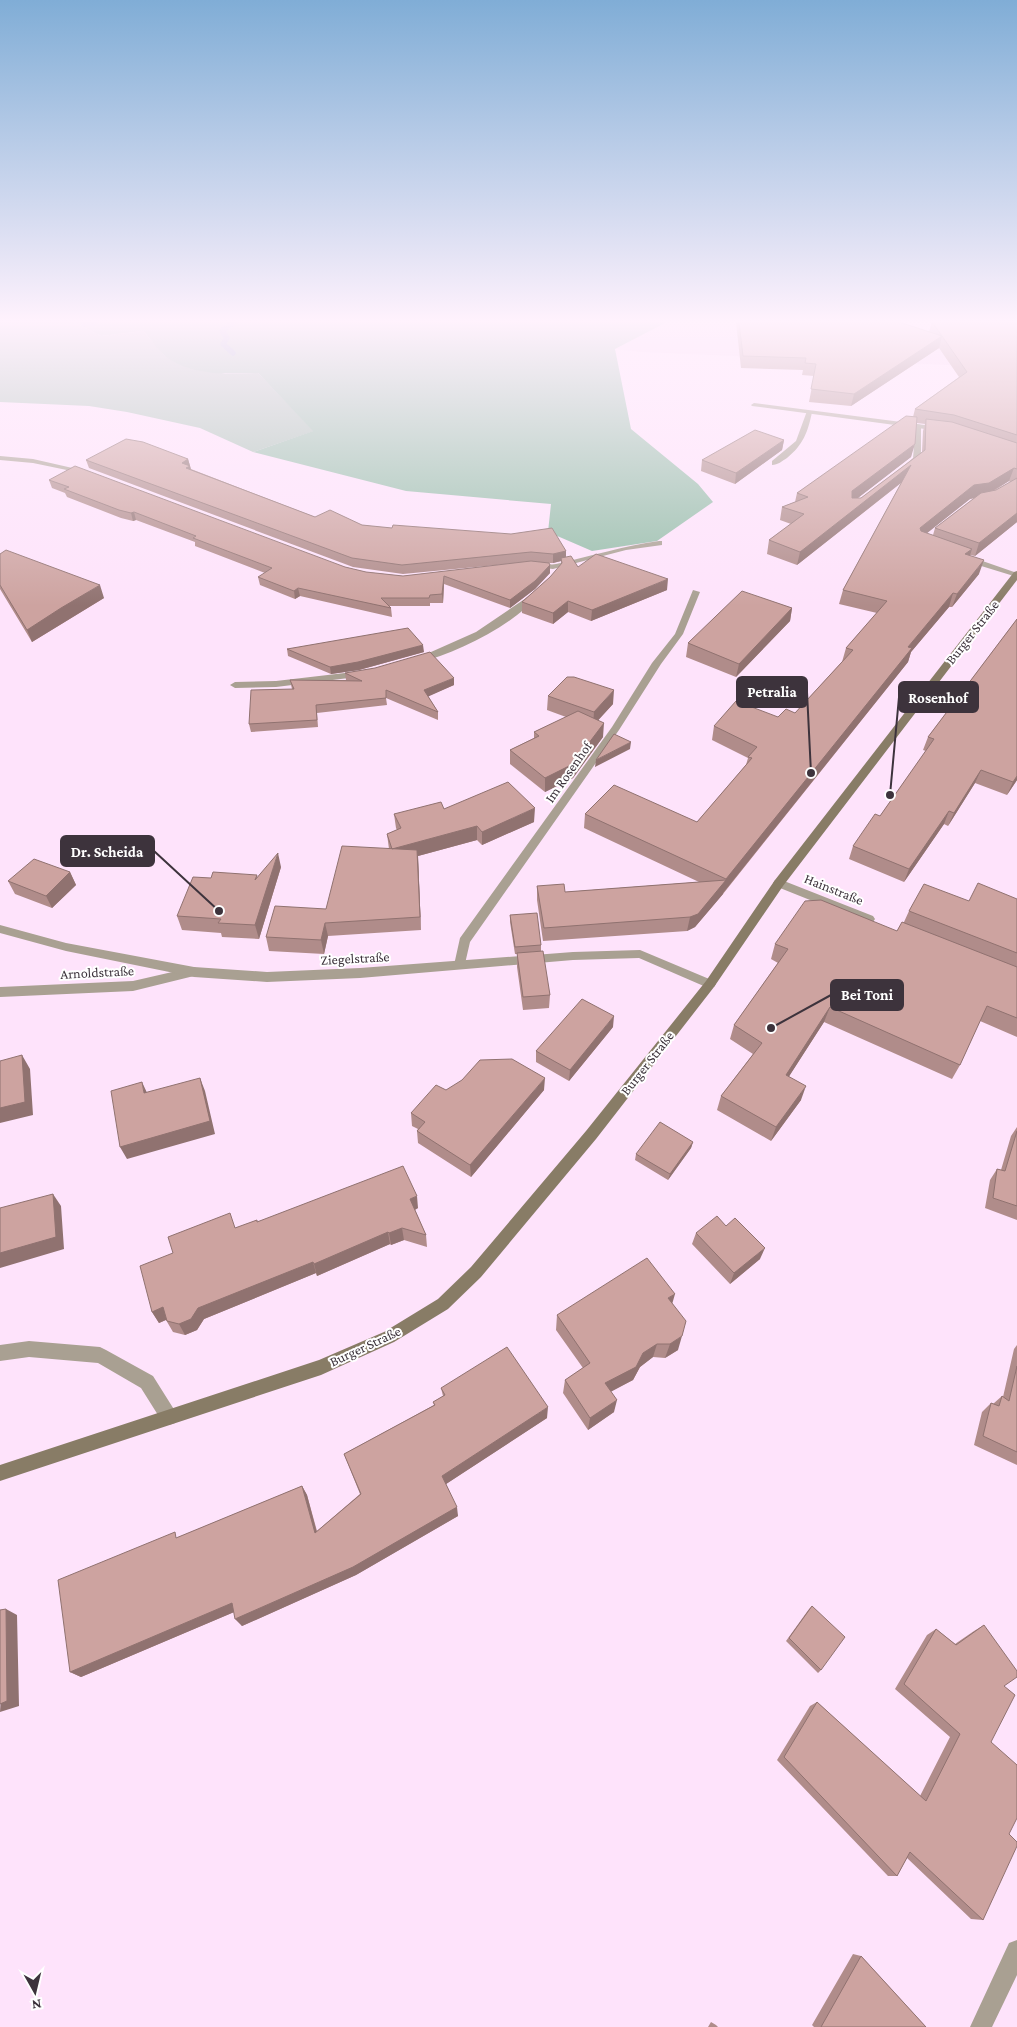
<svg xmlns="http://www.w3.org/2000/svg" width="1017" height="2027" font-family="'Crimson Pro',serif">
<rect width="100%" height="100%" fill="#fee3fb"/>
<path fill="#f6d5f2" d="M667,322H1017V368L642,352L615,349Z"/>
<path fill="#a7c1b4" d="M0,322H74L101,336L143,331L164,355L225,374L258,373L314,431L253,452L200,428L127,412L89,406L0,402Z"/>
<path fill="#96beaa" d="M74,322H667L615,349L631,429L698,484L713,502L657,541L592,551L548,532L551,504L406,491L253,452L313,431L258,373C227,374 189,376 164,355C156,348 150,338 143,331L101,336Z"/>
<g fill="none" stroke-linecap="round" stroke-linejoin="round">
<path stroke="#84a2bc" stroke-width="5.5" d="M233,322L222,331L227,338L223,344L233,353
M84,324L94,322"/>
<path fill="#a9a092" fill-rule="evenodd" d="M807,411L812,412C808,432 803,445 787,458C782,461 778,465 772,465V461L796,441Z
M916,424L921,425V459L908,468L904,466L913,458Z
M965,557H971L1017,573V577L965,561Z
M29,1341L100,1347L106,1350L153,1376L175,1411L177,1417L175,1423L169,1425L163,1423L141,1388L98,1363L29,1357L0,1361V1345Z"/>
<path fill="#a9a092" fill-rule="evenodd" d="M754,403L940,427L943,429L940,431L752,406L751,405Z
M0,456L33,459L90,472L86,474L33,463L0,460Z
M659,541H662V545L626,550L553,569L534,567L530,565C537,560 548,566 556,564C591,556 624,546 659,541Z
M693,590L700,592L683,634L661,664L619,730L470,942L464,968H456L454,965L460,938L612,727L652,663L675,634Z
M535,592L539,595C512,626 457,653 418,663L413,660L476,632Z
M362,671L367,674L365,676L276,687L235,688L230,685L235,682L276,681Z
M779,879L873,916L875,919L873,922H865L775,886L773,883L775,880Z
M194,967L198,969L200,972L198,975L133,991L0,997V987L133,981Z
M1017,1940V1975L992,2027H970L1009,1943Z"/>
<path fill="#a9a092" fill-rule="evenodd" d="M0,925L66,943L194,967L267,972L360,968L573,952L640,950L714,981L716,984L714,987H706L639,958L573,960L360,978L267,982L194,977L66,951L0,933Z"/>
<path fill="#887c66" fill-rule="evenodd" d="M1017,571V580L783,886L714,987L596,1139L481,1277L448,1309L394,1342L321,1375L0,1481V1465L319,1360L384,1332L438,1299L471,1267L586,1131L706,981L775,880L1014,572Z"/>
</g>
<path fill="#b08c8a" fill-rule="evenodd" d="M736,322H899L929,332L932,322H1017V522L975,556L970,555L979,574L952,607H949L911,652L908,662L723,894L695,927L687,931L543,941L537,900V886L565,892L699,882L584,828L585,814L697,822L746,765L748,758L712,740L714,726L778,717L795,713L842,662L846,648L877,613L839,604L843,590L901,483L797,565L767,554L769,540L791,524L780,520L782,507L795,502L797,493L913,417L915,409L959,377L939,348L851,406L809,402L814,376L802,375L803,370L741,368ZM917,423L925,424L923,431L922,452L861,498H857L911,457ZM1009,481L1010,482L996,490L994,491ZM974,498L935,528L933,535L926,533L970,499Z
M784,440L782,450L735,484L701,471L702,460Z
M188,459L191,469L315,517L362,525L566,551V557L578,567L667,590L591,621L568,612L553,624L522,613V602L550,577L561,565V561L553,563H549L550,565V573L535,589L510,608L444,584L443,603H430V606H389L391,608L392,617L300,596L295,599L260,585L258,577L265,573L195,546V542L136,520L133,521L121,518L67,497L65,493L52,488L49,480L345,567L366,572L403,576L507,564L403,574L353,567L89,468L86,460Z
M0,554L104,598L32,642L0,589Z
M792,608L790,621L736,677L686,657L688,643Z
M1017,619V780L1007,795L975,783L948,826L944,824L904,882L849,859L853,846L880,816L926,751L923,750L928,737Z
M287,649L424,652L359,670L331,674L288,656Z
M345,673L454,685L428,696L438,712V720L386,698L387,705L317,713L318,727L251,732L249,724L292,689L290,680H346Z
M548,696L613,704L598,720L603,737L573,778L545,792L510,764V750L534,738V732L566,717L547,710Z
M444,809L534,822L482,845L477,840L418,856L421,930L328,936L324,954L269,951L266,937L326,909L389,849L387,834L397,830L396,828L394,814Z
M281,867L259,939L222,937L221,933L182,930L177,916L211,878L257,875V877Z
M70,872L76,885L52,908L15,894L8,881Z
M1017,899V1037L980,1021L960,1065L952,1079L824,1022L789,1076L801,1100L771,1141L717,1110L721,1096L753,1054L730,1039L734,1025L778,963L771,959L775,944L897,931L904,922L909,911L969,901Z
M510,915L541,945V951L550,995L549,1008L523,1010L517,967V954H515L510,922Z
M613,1027L569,1081L536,1062V1051Z
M446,1090H544L471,1177L418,1143L417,1131L418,1129L412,1126L411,1113Z
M1017,1127V1220L985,1208L990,1180L997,1169L1001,1170L1011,1136Z
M693,1142L691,1148L668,1180L635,1160L636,1154Z
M418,1208L415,1210L426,1235L427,1247L404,1240L391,1245L390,1244L317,1276L316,1273L204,1319L197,1330L185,1335L173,1332L166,1320L159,1323L152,1312L236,1228L257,1222Z
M696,1233L760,1259L730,1284L692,1244Z
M673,1304L678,1350L665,1358L653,1357L640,1367L633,1380L611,1391L614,1412L588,1430L563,1393L565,1380L583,1368L556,1330L557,1315Z
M1017,1345V1465L974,1445L982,1412L991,1403L993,1404L1002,1396L1003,1397L1014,1349Z
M441,1388L547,1418L446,1484L458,1516L356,1575L242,1626L234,1612L81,1677L70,1672L179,1537L302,1486L307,1495L317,1531L360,1494L344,1454L434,1405L433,1402L443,1396Z
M812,1606L821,1670L818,1673L786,1641L809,1609Z
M984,1625L1004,1686L991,1742L1009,1834L983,1920L971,1919L907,1858L897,1876H888L777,1760L810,1706L817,1702L920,1796L950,1737L895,1689L927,1635L936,1629L955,1644L974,1631Z
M853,1954L861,1956L926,2027H814L812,2025Z
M711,2022L716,2025L718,2027H708Z"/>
<path fill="#907270" d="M942,336L939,348L851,406L854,394Z
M784,440L782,450L735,484L736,473Z
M915,444L911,457L849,505L852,491Z
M188,459L190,466L192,474L182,463Z
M911,465L907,478L797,565L800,552Z
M1014,468L1009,481L984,496L970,499L916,542L920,528L974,485Z
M134,512L136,520L133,521L131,513Z
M1017,513V522L975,556L979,543Z
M972,549L968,562L965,554Z
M566,551V560L561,558V561L553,563V554Z
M984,560L979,574L952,607L957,594Z
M550,565V573L535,589L510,608V600Z
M444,576V584L443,603L442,594Z
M668,579L667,590L591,621L592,610Z
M100,585L104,598L32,642L27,630L61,608Z
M298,588L300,596L295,599L294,591Z
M953,593L949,607L911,652L908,662L723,893L726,879L908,647Z
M568,601V612L553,624V613Z
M792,608L790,621L736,677L739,664Z
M423,645L424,652L359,670L331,674L330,667Z
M454,678V685L425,698L424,690Z
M614,690L613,704L593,726L594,712Z
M604,723L603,737L573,778L545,792V778Z
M631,742L630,749L595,767L596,760Z
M981,770L975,783L948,826L954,813Z
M1017,776V780L1007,795L1013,782Z
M535,808L534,822L482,845V832Z
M949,811L944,824L904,882L909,869Z
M477,826V840L418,856L421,930L420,917L392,849Z
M278,853L281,867L259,939L255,925Z
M70,872L76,885L52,908L46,896Z
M726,880L723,894L695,927L687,931L690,917Z
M325,923L328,936L324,954L321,940Z
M830,1007L824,1022L781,1089L786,1075Z
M614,1016L613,1027L569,1081L570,1070Z
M22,1055L30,1069L33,1115L0,1123V1108Z
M200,1078L205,1091L215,1134L127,1159L120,1147Z
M545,1078L544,1090L471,1177L470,1165Z
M142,1082L148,1095L144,1093Z
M806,1086L801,1100L771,1141L776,1127Z
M693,1142L691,1148L668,1180L670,1174Z
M53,1194L61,1206L64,1249L0,1268V1253Z
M417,1196L418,1208L412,1211L410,1199Z
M402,1228L404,1240L391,1245L389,1233Z
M388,1232L390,1244L317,1276L314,1264Z
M765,1248L760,1259L730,1284L734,1273Z
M313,1262L316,1273L204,1319L197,1330L185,1335L179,1324L198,1308Z
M675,1294L671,1308L668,1298Z
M163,1307L170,1318L159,1323L152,1312Z
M682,1336L678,1350L665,1358L670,1344Z
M657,1344L653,1357L640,1367L633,1380L603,1396L605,1383L643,1353Z
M617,1400L614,1412L588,1430L590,1418Z
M548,1407L547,1418L443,1486L442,1476Z
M302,1486L307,1495L319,1541L315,1533Z
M457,1507L458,1516L356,1575L242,1626L235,1619Z
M232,1603L239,1610L81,1677L70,1672Z
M6,1609L17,1615L19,1706L0,1712Z"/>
<path fill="#cda3a0" stroke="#907270" d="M739,322H899L942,336L932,322H1017V435L954,415L915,409L967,372L942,336L854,394L811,389L816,364L805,363L806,358L743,356Z
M906,416L917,417L915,444L852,491V498H861L925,450L926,419L952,422L1017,443V469L1014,468L989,483L974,485L920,528L921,531L972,549L965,554L984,560L957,594L953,593L908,647L912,648L726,879L585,814L614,785L697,822L752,758L748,757L757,747L714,726L736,701L778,717L786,709L795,713L853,650L846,648L887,601L843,590L911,465L800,552L769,540L804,514L782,507L808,497L797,493Z
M755,430L784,440L736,473L702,460Z
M126,439L143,442L188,459L182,463L190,466L186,468L315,517L330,510L362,525L392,528L393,525L511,534L552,528L566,551L553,554L531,552L402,565L352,558L86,460Z
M75,466L345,567L366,572L403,576L531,561L549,563L550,565L535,581L510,600L444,576L442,594L430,595L429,598H381L391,608L298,588L294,591L258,577L272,568L193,538L196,536L134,512L131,513L119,510L64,489L69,487L49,480Z
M1017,478V513L979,543L935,528L981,493L996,490Z
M6,550L100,585L61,608L27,630L0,585V554Z
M596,554L668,579L592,610L568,601L553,613L522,602L550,577L562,563L561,558L571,556L578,567Z
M742,591L792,608L739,664L688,643Z
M1017,619V776L1013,782L981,770L954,813L949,811L909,869L853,846L875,814L880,816L934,739L928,737Z
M408,628L423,645L358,662L330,667L287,649Z
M430,652L454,678L424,690L438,712L386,690V698L316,705L317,720L249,724L251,690L294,689L290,680L362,681L345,673L375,668Z
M567,677H574L614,690L594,712L548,696Z
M578,711L604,723L573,764L545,778L510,750L539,736L534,732Z
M614,734L631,742L596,760Z
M508,782L535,808L482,832L477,826L392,849L387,834L401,828L394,814L441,802L444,809Z
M342,846L417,850L420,917L325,923L321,940L266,937L275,906L326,909Z
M278,853L255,925L218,923L221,919L177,916L193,877L211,878L213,872L257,875L255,880Z
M34,859L70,872L46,896L8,881Z
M726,880L698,914L690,917L544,928L537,886L564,884L565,892Z
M978,883L1017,899V953L909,911L924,884L969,901Z
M821,900L897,931L902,922L1017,967V1018L987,1006L960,1065L830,1007L786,1075L806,1086L776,1127L721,1096L762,1043L734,1025L788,949L775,944L805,901Z
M537,913L541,945L515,947L510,915Z
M543,951L550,995L523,997L517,953Z
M582,999L614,1016L570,1070L536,1051Z
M22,1055L25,1102L0,1108V1061Z
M512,1059L545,1078L470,1165L417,1131L425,1122L411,1113L436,1085L446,1090L462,1080L480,1060Z
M200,1078L210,1121L120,1147L111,1091L142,1082L144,1093Z
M660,1122L693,1142L670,1174L636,1154Z
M1017,1131V1206L993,1198L997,1169L1005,1171Z
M403,1166L417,1196L410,1199L426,1235L402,1228L389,1233L388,1232L314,1264L313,1262L198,1308L191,1319L179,1324L167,1321L163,1307L152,1312L140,1266L173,1253L168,1237L230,1213L235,1228L257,1220V1222Z
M53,1194L56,1237L0,1253V1208Z
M717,1216L726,1226L735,1218L765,1248L734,1273L696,1233Z
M647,1258L675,1294L668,1298L686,1321L682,1336L670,1344H657L643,1353L636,1367L605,1383L617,1400L590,1418L565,1380L590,1363L557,1315Z
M507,1347L548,1407L442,1476L457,1507L353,1567L235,1619L232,1603L70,1672L58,1580L175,1532L176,1538L302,1486L315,1533L361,1494L344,1454L435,1405L433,1402L445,1395L441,1388Z
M1017,1366V1452L983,1436L991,1403L999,1406L1002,1396L1009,1401Z
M812,1606L845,1637L821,1670L789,1638Z
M6,1609L7,1701L0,1704V1610Z
M984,1625L1017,1671V1677L1004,1686L1015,1695L991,1742L1017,1765V1818L1009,1834L1017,1842V1846L983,1920L910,1852L897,1876L784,1757L817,1702L926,1801L960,1734L904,1684L936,1629L956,1645Z
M861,1956L926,2027H821Z"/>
<linearGradient id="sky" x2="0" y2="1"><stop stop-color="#80add6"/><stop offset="0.53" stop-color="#fff2fd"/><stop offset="1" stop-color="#fff2fd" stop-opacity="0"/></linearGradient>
<rect width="1017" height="606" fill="url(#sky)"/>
<g text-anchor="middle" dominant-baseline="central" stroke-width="4" stroke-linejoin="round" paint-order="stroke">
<g font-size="14" fill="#3d333c" stroke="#fff">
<text transform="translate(972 632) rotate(-52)">Burger Straße</text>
<text transform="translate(568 772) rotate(-55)">Im Rosenhof</text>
<text transform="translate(834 889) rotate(22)">Hainstraße</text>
<text transform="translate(355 958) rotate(-3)">Ziegelstraße</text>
<text transform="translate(97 972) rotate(-3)">Arnoldstraße</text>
<text transform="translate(647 1063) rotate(-52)">Burger Straße</text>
<text transform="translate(365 1346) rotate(-25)">Burger Straße</text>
</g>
</g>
<path fill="none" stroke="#3d333c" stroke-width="2" d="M811 773L807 692M890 795L899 697M219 911L154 851M771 1028L831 995"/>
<g fill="#3d333c" stroke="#fff" stroke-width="2">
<circle cx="811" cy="773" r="5"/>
<circle cx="890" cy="795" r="5"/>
<circle cx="219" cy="911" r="5"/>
<circle cx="771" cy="1028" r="5"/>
</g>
<g fill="#3d333c" stroke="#3d333c" stroke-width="2">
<rect x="737" y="677" width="70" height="30" rx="5"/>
<rect x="899" y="682" width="79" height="30" rx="5"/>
<rect x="61" y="836" width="93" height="30" rx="5"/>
<rect x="831" y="980" width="72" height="30" rx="5"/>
</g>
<g font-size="15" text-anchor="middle" font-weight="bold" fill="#fff">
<text x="772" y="697">Petralia</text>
<text x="938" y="703">Rosenhof</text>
<text x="107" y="857">Dr. Scheida</text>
<text x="867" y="1000">Bei Toni</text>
</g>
<g transform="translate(35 1992) rotate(172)" stroke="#ffffff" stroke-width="4" paint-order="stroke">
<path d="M0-4L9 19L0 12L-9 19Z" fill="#3d333c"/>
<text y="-8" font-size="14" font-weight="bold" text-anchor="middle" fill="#3d333c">N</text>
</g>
</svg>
